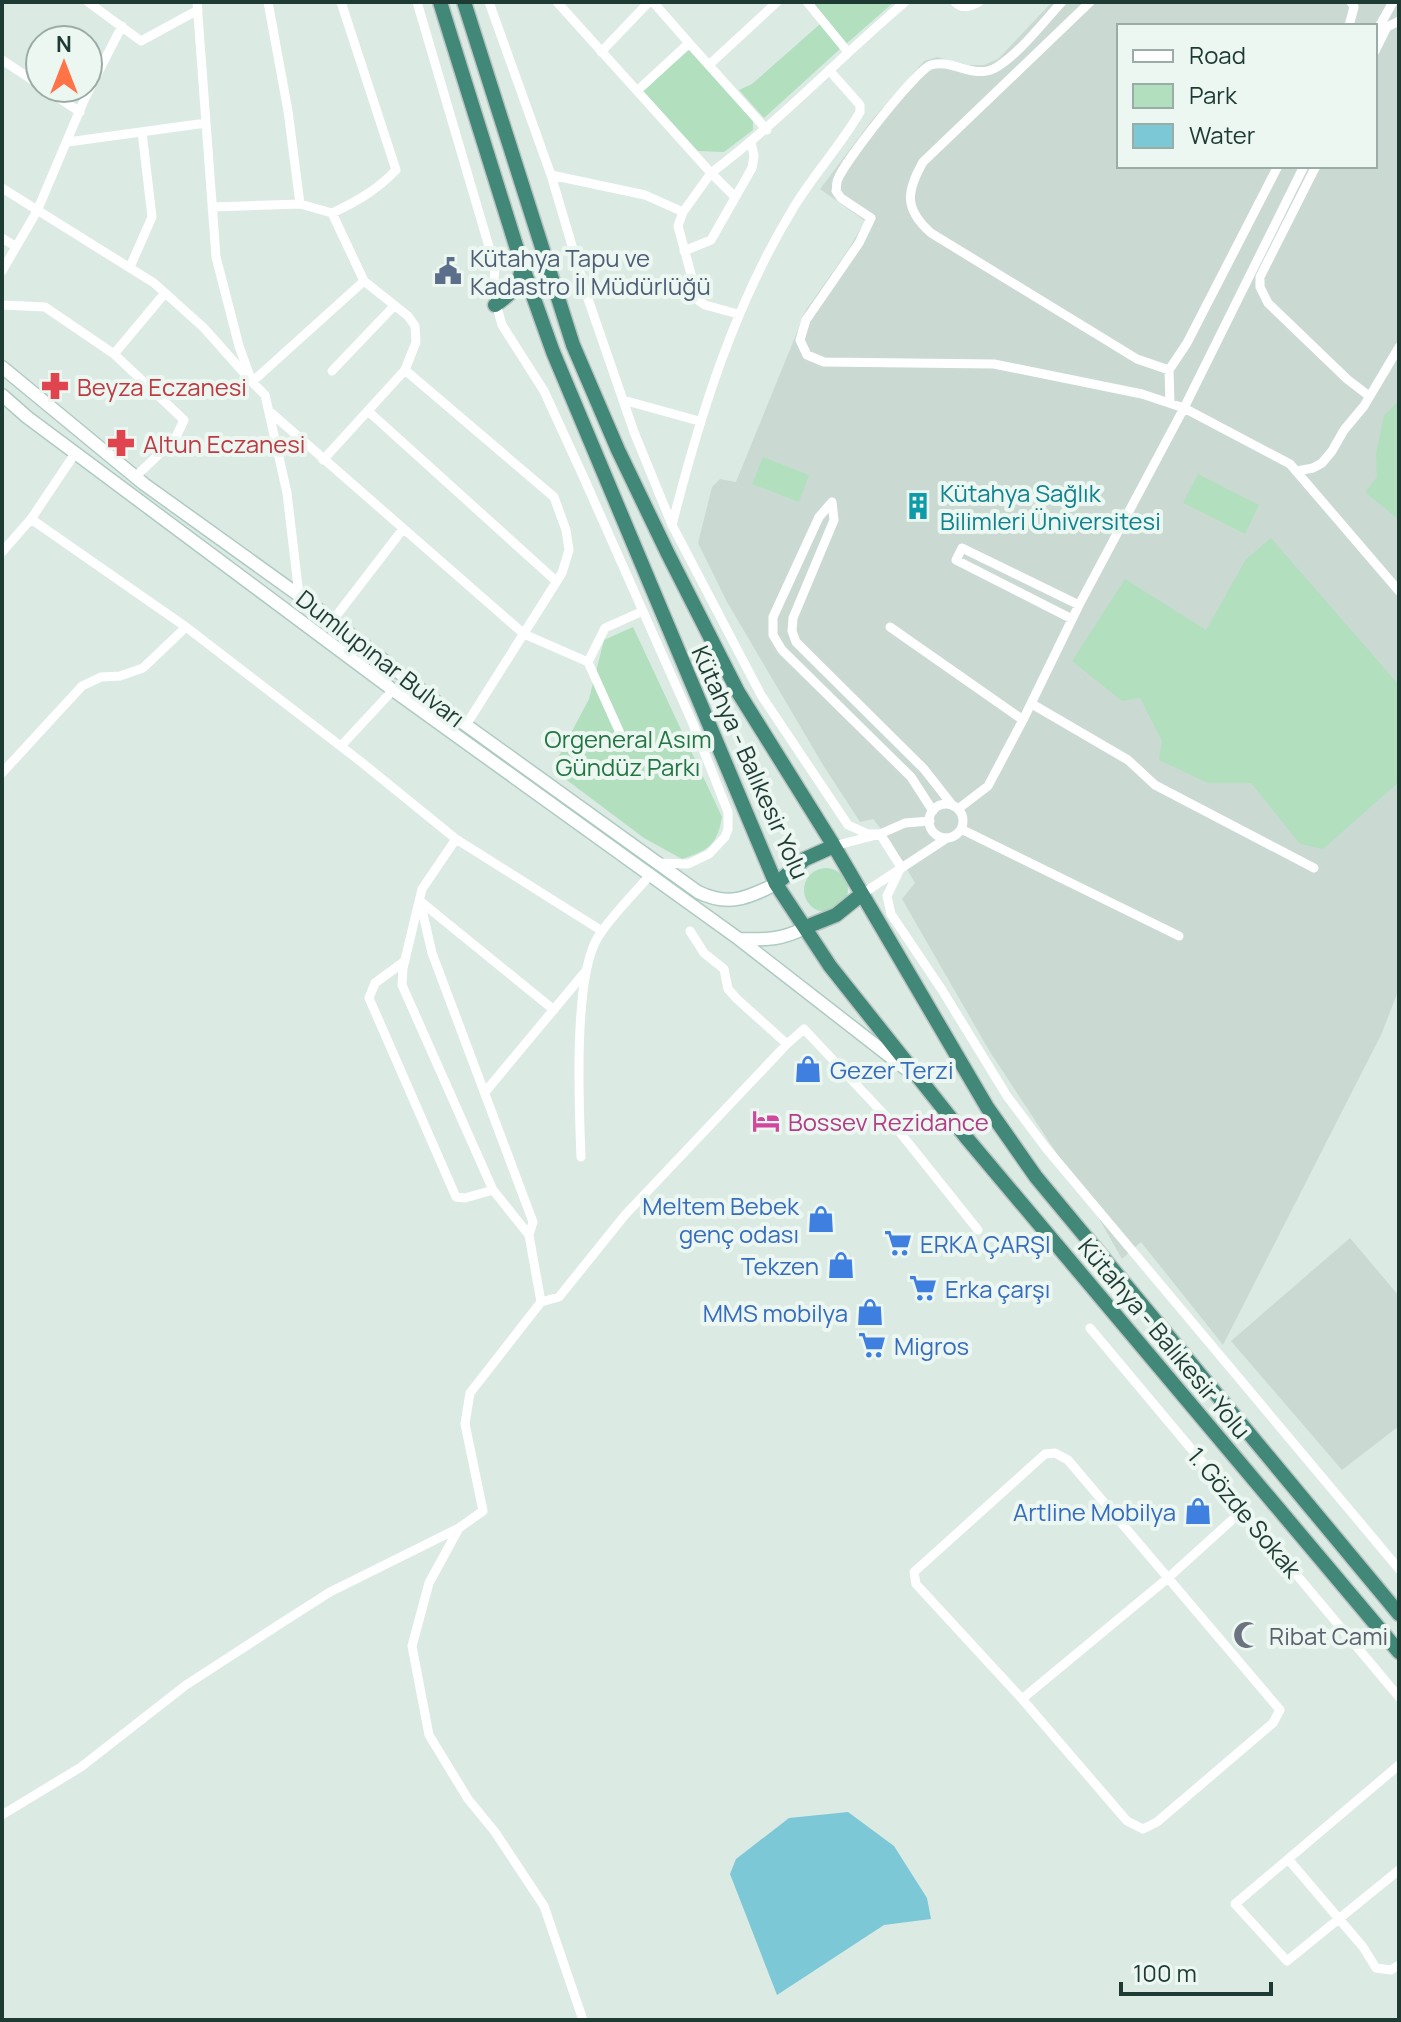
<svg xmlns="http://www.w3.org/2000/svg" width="1401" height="2022" font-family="Manrope,sans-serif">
<rect width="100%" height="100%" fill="#dceae4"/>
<path fill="#cadad3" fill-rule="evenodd" d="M1052,2H1399V989L1381,1035L1223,1345L1141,1242L1122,1259L1094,1210L990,1052L902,899L915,883L889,839L873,819L860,822L823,765L727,602L698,543L712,487L720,479L736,482L806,310L848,250L865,221L820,189L872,120L924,61L937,57L969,65H984L998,59ZM1119,26H1375V166H1119Z
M1350,1238L1399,1296V1426L1342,1470L1231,1341Z"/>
<path fill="#b2dfbe" d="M812,2H894L846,44Z
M820,24L840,49L764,118L739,90L752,84Z
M689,50L753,121V130L724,152L698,151L643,91Z
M1399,400V520L1365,492L1377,477L1376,453L1384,416Z
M763,457L809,475L799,502L752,484Z
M1198,474L1259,505L1245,534L1183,503Z
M1271,538L1399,685V782L1323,849L1300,844L1251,783H1208L1159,760L1162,741L1140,698L1122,701L1072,661L1125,579L1206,630L1246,559Z
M633,627L722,817C717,845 709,850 682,859L644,838L552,769L589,699L604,640Z
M804 890a22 22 0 1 1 44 0a22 22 0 1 1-44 0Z"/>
<path fill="#7dc8d7" d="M848,1812L894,1846L927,1898L931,1919L884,1925L777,1995L730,1874L736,1859L789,1818Z"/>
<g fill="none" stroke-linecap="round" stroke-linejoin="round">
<g stroke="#aecbc1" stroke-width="15">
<path id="secondary" d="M2,367L144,484L318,609L466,725L698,892C729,907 747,898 776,884
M2,395L27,417L393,690L739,939L910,1072
M739,939C765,940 783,940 806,927"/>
</g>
<g stroke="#bbc4c2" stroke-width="17">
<path id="trunk" d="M440,2L522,265L553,352L776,884L830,966L965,1136L1399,1652
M464,2L573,345L618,450L668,554L738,692L834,846L987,1107L1036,1177L1399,1614
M495,305C512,293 520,286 522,266
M776,884L805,859L834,846
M806,927L836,915L862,894"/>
</g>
<path stroke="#fff" stroke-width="9" d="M88,2L141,41L198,10
M197,2L216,257L239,346L252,382L265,395L287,493L299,595
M268,2L288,111L300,204
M417,2L495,267L493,293L502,325L544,391L583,476L693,724L728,812V829L725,837L709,854L688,864L657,863
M489,2L551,175L587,296L634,432L672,525L761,695L848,825L868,834H880L901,867L887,896L891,914L942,990L1007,1096L1046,1148L1399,1569
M557,2L711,173L683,212L678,226L698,300L705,305L738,314
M807,2L848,52
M955,2C963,10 970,6 979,2
M1062,2C1043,22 1020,53 997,67C975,81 952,58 931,65C916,70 845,161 838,179C836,182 837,187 836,191L841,198L871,218L859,243L806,320L800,340L807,355L824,362L994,364L1142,394L1184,408L1290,464L1399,591
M1090,2L923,162C906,192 904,209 931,233L1137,359L1169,370
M1349,26L1354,7L1351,2
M1375,34L1393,2
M689,43L767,130
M1375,51L1387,27L1399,21
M601,52L649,2
M2,60L40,85
M710,64L777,2
M44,88L80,112
M637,91L689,43L653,2
M68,142L206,123
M1316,166L1265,267L1260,277V287L1268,303L1347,379L1369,396
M551,175L645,195L683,212
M2,188L154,283L204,328L252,382L364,281L408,316L415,326L416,342L405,370L323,460
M735,197L711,173C780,121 839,58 905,2
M212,207L300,204L332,213C356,202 377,190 396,170L341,2
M332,213L364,281
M2,238L15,246
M684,251L711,240L752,168L754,156L751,142
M130,267L152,217L142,132
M2,271L37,211L85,98L122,26
M2,305L45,307L114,354L184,420L175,439L135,477
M114,354L165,293
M405,370L554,497L566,530L569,550L562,573L466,725
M332,371L394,306
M623,400L699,421
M1170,403L1169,370L1187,343L1278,166
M269,411L524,634L588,662
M368,411L556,581
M1297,471L1313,468L1322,463L1332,451L1344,430L1364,406L1399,347
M832,502L819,517L773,617V635L782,650L911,777L933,811
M832,502L834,520L793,618L792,631L796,642L924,769L953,806
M31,519L186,627L360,761L456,839L602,931
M672,525C700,415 734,305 794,207C814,174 841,145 860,112V105L829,70
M2,552L31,519L76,452
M1072,619L956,560L962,548L1079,605
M333,620L403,529
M890,627L1023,720
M1032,704L1128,760L1155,785L1314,868
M620,733L588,662L605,628L643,611
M341,746L393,690
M2,773L82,686L101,677L120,676L143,668L186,627
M929 821a17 17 0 1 1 34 0a17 17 0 1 1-34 0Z
M958,809L988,786L1023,720L1079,605L1184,408L1304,166
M961,829L1179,936
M456,839L422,889L403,968L402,985L493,1190L529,1235L541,1302L559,1297L625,1215L787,1044L737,999L728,989L724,969L704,953L690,931
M834,846L880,834L905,823L930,821
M862,894L947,838
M405,961L375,983L369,998L456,1197L465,1198L493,1190
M787,1044L804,1029L894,1125L978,1230
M486,1091L585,972
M581,1157C579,1107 573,977 598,937C612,915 633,895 650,875
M529,1235L533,1222L432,953L420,901L554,1010
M541,1302L470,1393L465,1424L483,1511L459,1528L429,1583L412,1646L429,1735L468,1799L495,1832L544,1906L583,2020
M1090,1328L1399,1697
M1055,1453L1068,1460L1280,1710L1273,1723L1157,1822L1143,1829L1127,1821L1022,1699L916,1584L914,1572L1045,1454Z
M1022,1699L1168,1578L1244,1509
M1399,1765L1235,1904L1287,1961L1399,1870
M2,1815L81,1767L186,1685L283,1622L330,1592L459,1528
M1288,1859L1363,1947L1376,1968L1391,1970L1399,1965"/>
<use href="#secondary" stroke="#fff" stroke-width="12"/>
<use href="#trunk" stroke="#418878" stroke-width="14"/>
</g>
<defs>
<g id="civic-bare" transform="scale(2.16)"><path d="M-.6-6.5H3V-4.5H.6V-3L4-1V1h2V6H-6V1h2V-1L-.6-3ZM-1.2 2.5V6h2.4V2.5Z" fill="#5c6f8a" stroke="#edf7f2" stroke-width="2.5" paint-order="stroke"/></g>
<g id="pharmacy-bare" transform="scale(2.16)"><path d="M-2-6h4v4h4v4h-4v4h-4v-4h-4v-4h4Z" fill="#e0444e" stroke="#edf7f2" stroke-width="2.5" paint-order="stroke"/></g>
<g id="building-bare" transform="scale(2.16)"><path d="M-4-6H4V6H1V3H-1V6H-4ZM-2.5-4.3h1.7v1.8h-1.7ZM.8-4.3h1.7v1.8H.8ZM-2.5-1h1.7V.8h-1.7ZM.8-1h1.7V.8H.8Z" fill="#0f9aa8" stroke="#edf7f2" stroke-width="2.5" paint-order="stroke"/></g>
<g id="shop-bare" transform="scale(2.16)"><path d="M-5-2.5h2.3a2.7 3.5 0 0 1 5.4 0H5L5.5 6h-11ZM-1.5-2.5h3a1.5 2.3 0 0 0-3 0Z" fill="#3f7fe0" stroke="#edf7f2" stroke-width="2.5" paint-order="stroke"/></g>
<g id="hotel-bare" transform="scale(2.16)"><path d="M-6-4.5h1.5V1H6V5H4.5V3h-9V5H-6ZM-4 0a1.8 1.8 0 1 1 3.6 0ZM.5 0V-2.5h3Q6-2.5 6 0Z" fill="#d1479c" stroke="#edf7f2" stroke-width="2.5" paint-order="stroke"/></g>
<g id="supermarket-bare" transform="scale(2.16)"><path d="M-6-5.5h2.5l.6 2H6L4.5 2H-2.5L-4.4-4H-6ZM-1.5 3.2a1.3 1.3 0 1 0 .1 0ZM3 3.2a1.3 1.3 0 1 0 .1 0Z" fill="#3f7fe0" stroke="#edf7f2" stroke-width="2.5" paint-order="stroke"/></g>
<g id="mosque-bare" transform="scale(2.16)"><path d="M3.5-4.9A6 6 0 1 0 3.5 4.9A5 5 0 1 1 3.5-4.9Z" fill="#6b7280" stroke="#edf7f2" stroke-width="2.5" paint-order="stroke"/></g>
</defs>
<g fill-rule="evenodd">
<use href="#civic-bare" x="448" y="271"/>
<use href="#pharmacy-bare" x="55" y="386"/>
<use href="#pharmacy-bare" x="121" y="443"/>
<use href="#building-bare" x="918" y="506"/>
<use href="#shop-bare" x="808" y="1069"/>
<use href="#hotel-bare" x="766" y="1121"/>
<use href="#shop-bare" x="821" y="1219"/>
<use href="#supermarket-bare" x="898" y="1243"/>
<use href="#shop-bare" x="841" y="1265"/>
<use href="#supermarket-bare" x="923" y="1288"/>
<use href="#shop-bare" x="870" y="1312"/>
<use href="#supermarket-bare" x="872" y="1345"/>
<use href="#shop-bare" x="1198" y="1511"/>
<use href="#mosque-bare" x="1247" y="1635"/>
</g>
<g text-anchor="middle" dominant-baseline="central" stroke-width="8" stroke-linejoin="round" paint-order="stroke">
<g font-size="24" fill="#4e5e75" stroke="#edf7f2" text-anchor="start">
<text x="470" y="257">Kütahya Tapu ve<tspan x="470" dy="28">Kadastro İl Müdürlüğü</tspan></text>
</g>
<g font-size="24" fill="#be3a42" stroke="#edf7f2" text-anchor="start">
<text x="77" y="386">Beyza Eczanesi</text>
<text x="143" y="443">Altun Eczanesi</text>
</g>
<g font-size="24" fill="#0d838f" stroke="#edf7f2" text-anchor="start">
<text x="940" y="492">Kütahya Sağlık<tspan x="940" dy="28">Bilimleri Üniversitesi</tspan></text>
</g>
<g font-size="24" fill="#1d3b33" stroke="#edf7f2">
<text transform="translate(381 658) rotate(38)">Dumlupınar Bulvarı</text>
<text transform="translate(751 762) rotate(66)">Kütahya - Balıkesir Yolu</text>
<text transform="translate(1165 1338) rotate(50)">Kütahya - Balıkesir Yolu</text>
<text transform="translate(1245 1512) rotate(50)">1. Gözde Sokak</text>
</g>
<g font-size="24" fill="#237644" stroke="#edf7f2">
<text x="628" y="738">Orgeneral Asım<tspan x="628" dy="28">Gündüz Parkı</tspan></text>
</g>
<g font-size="24" fill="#366cbe" stroke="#edf7f2" text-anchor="start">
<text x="830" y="1069">Gezer Terzi</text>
<text x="799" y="1205" text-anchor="end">Meltem Bebek<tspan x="799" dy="28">genç odası</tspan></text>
<text x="920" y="1243">ERKA ÇARŞI</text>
<text x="819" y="1265" text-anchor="end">Tekzen</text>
<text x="945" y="1288">Erka çarşı</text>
<text x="848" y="1312" text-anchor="end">MMS mobilya</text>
<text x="894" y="1345">Migros</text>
<text x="1176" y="1511" text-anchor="end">Artline Mobilya</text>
</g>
<g font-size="24" fill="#b23c85" stroke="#edf7f2" text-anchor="start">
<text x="788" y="1121">Bossev Rezidance</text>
</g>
<g font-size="24" fill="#5b616d" stroke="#edf7f2" text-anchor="start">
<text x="1269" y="1635">Ribat Cami</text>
</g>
</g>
<rect width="1401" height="2022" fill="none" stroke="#1d3b33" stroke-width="8"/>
<rect x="1117" y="24" width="260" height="144" fill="#edf7f2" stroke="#9aaca6" stroke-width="2"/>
<rect x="1133" y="50" width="40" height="12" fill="#ffffff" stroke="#9aaca6" stroke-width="2"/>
<text x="1189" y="64" font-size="24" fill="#1d3b33">Road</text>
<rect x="1133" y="84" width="40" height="24" fill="#b2dfbe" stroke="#9aaca6" stroke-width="2"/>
<text x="1189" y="104" font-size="24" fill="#1d3b33">Park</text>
<rect x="1133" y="124" width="40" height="24" fill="#7dc8d7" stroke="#9aaca6" stroke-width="2"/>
<text x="1189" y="144" font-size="24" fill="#1d3b33">Water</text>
<g transform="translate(64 64)"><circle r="38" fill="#edf7f2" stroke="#9aaca6" stroke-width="2"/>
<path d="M0-6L14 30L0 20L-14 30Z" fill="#ff7446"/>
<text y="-12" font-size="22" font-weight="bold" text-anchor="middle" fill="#1d3b33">N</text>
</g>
<path d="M1121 1982v12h150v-12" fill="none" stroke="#1d3b33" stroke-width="4"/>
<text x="1133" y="1982" font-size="24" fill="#1d3b33" stroke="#edf7f2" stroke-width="6" paint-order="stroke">100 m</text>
</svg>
